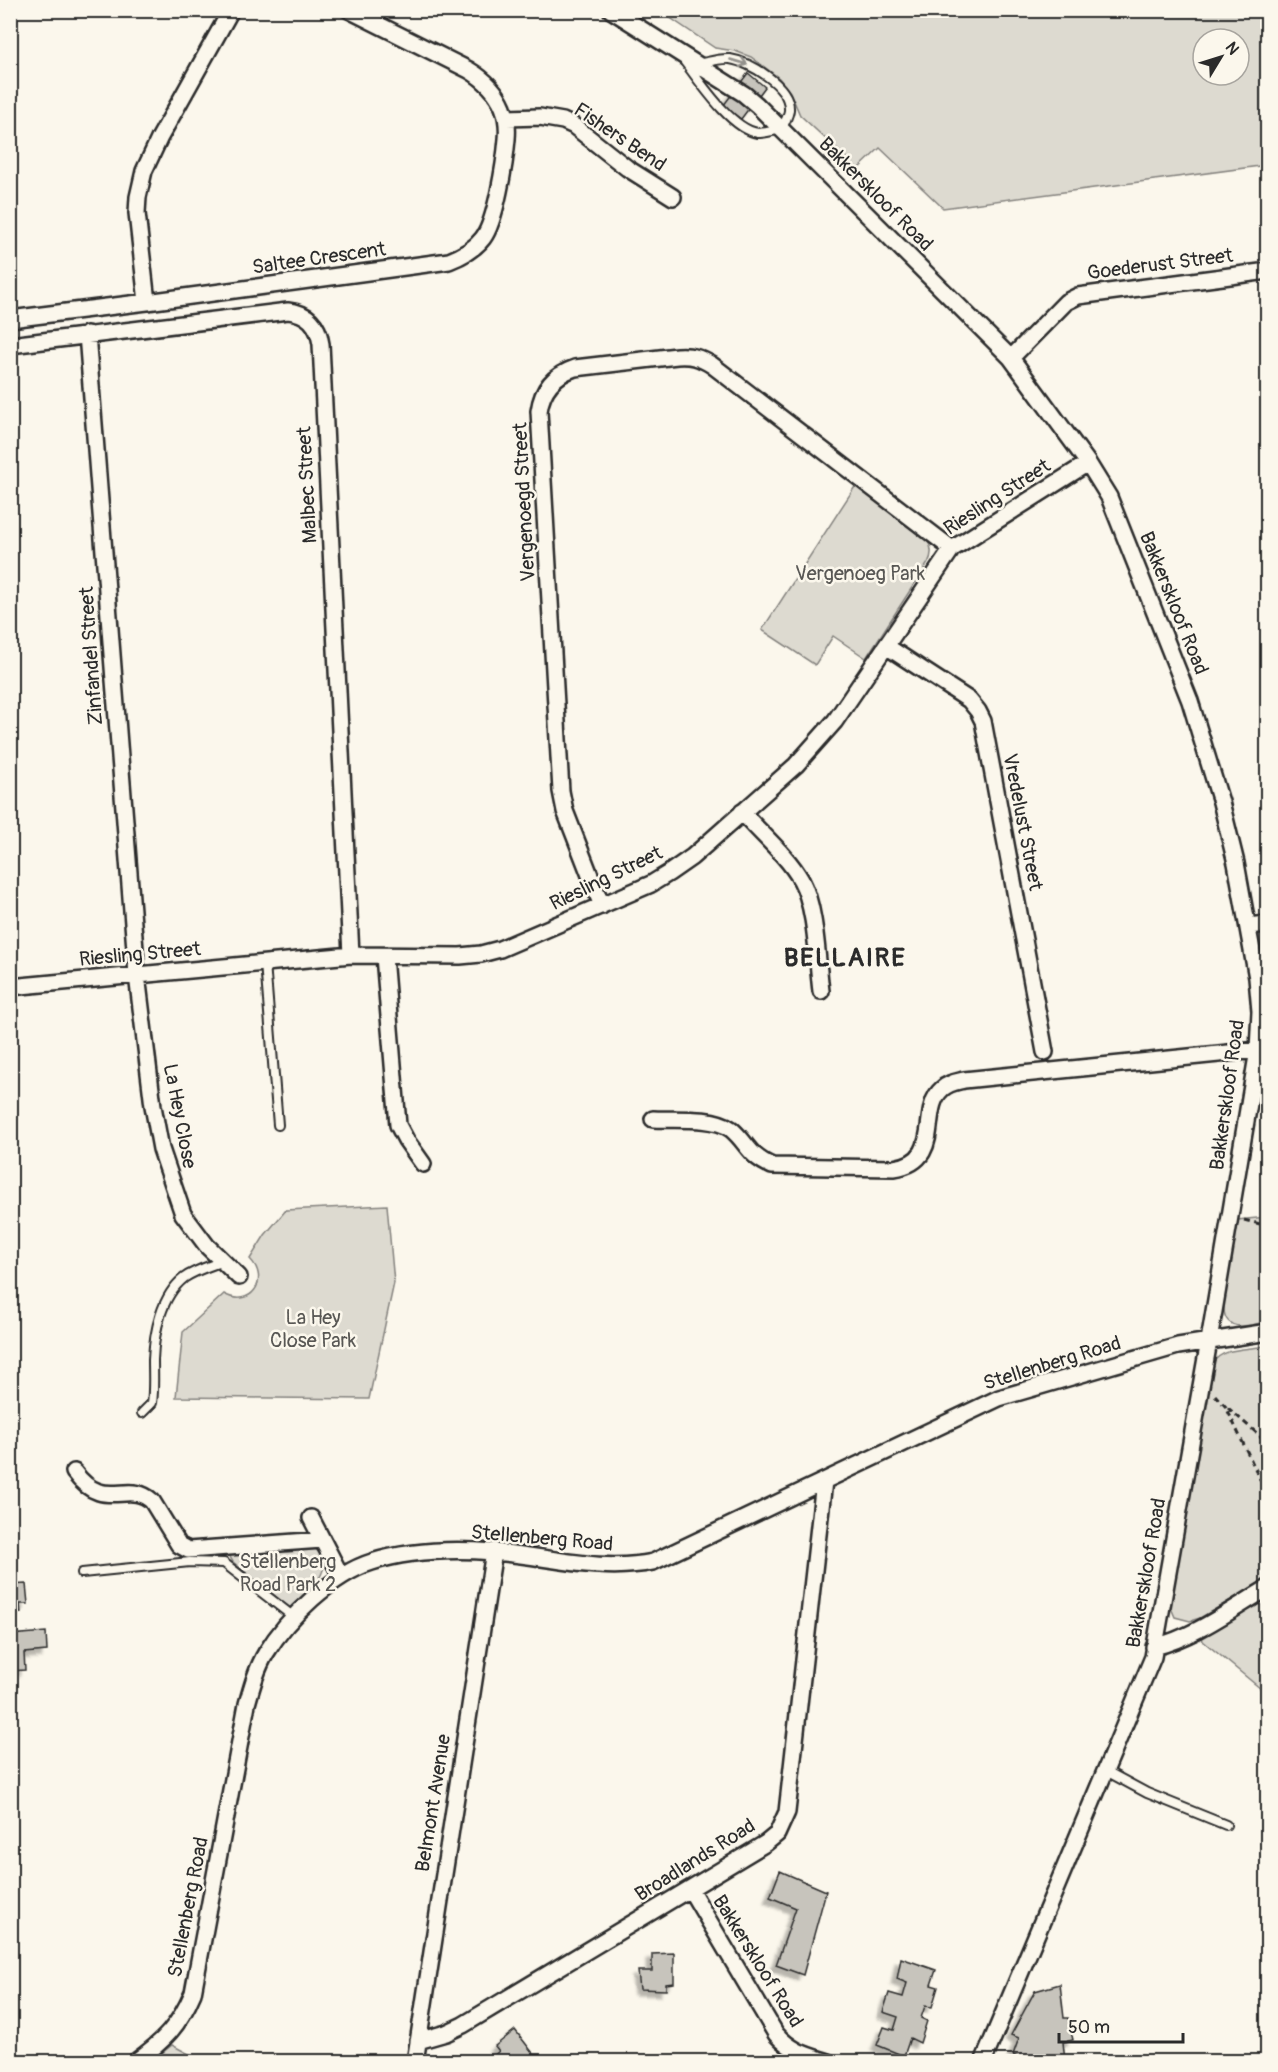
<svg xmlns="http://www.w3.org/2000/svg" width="1278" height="2072" font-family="Pangolin,sans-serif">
<defs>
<filter id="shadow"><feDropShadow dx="-5.5" dy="5.5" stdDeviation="1.5" flood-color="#0004"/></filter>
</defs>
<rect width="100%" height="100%" fill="#fbf7ec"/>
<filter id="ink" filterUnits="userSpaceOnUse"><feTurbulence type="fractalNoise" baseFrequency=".0167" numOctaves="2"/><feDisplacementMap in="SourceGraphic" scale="12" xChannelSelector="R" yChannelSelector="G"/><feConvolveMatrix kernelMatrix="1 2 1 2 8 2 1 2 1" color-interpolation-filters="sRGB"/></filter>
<g filter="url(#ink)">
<path fill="#dddad0" stroke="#84827e" stroke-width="1.5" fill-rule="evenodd" d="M660,11H1267V165L943,208L880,148L858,169L800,115L790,92L779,78L751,57L735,51L715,48ZM1203,39H1239V75H1203Z
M856,485L924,537C932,545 933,554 928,563L866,658L833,636L815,665L762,630Z
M387,1205L394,1283L369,1399L176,1397L183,1332L224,1294C250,1309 271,1280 250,1259L265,1235L286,1210Z
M1267,1217V1321C1218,1337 1221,1314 1227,1276C1230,1257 1234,1239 1237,1220Z
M1267,1345V1579L1200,1618L1190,1621L1175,1617L1168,1601L1213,1363C1223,1346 1250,1351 1267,1345Z
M310,1546C345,1564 306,1593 290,1608L233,1562L227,1552Z
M1267,1598V1694L1203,1641L1202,1637L1204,1633Z
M172,2045L202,2061H152Z"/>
<path fill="#c7c4bc" stroke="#2b2b2b" stroke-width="1.5" filter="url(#shadow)" d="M748,73L765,87L741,119L723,106Z
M26,1584L28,1604H20L21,1613L10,1614V1585Z
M46,1632L47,1651L24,1653L25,1670L10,1671V1635Z
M780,1871L826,1891L803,1975L776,1965L796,1908L770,1897Z
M674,1953V1983L666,1984V1990L640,1989L638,1971H652V1954Z
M901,1958L936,1970L931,1985L938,1987L932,2007L925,2006L921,2018L927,2021L920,2043L910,2038L904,2056L877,2045L884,2027L894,2030L898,2017L883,2012L889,1993L903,1997L907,1983L897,1979Z
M1060,1984L1064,2018H1068L1073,2040L1063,2042L1065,2061L1027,2062L1013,2055L1019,2038L1011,2035L1035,1991Z
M515,2030L536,2057L531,2062H487L499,2051L495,2046Z"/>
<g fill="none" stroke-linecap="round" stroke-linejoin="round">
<g stroke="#2b2b2b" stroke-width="12">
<path id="lane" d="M685,62C700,82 732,130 758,133C765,133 774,130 781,130C784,123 790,114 789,108C789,85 750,62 730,59C720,58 708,62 698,64
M265,963L278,1125
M142,1413L152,1403C154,1389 153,1374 153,1360C154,1333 161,1296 184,1278C195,1270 210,1266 223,1261
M82,1573L190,1562L224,1563L295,1618
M1106,1771L1147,1793L1226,1825"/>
</g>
<g stroke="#2b2b2b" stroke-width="20">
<path id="street" d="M231,10L160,137L144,171L138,197L137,213L147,302L449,261C462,256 474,250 483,238C496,221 505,162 507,139C508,128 507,117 503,107C496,90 484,79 469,70L349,10
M611,10L744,94L757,105L1011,358L1088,463L1109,497L1190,701L1221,802L1236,863L1257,978L1260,1011L1258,1050L1209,1341L1153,1657L983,2062
M506,118L540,117L563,121L574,126L627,168L673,197
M10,319L147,302
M87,334L137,975L153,1106L161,1149L183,1214L207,1246L239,1277
M10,345L288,311C308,313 318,324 321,344L351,955
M1011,358L1066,302L1078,296L1268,271
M886,646L969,700L978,711L983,721L1045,1052
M742,812C761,834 787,855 801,880C816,907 817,959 821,991
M602,906L565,811L561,791L539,411C542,389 554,375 575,368L677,356C691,355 699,357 712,365L952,549
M1248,926L1268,924
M384,956L398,1125L406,1140L423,1164
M10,987L351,955L460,956L481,954L500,949L651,884L669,873L692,857L796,765L835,721L952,549L1088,463
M653,1119C674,1120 714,1116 731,1129C748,1143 747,1155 772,1166L894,1168C945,1161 918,1110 942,1089C948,1083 956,1082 964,1080L1258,1050
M74,1472C104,1513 128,1479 152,1501L179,1545L188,1550L322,1540
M311,1518L341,1576
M1154,1647C1195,1637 1232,1609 1268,1588
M690,1889L776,2034C792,2052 806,2055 829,2062
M418,2041L446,2033L463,2025L766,1843L777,1834L787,1812L824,1481
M135,2062C164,2041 179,2026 193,1993L247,1704C252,1686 257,1668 266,1653C287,1618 333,1574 372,1562C410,1550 455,1549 494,1552C548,1556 599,1573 653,1562L999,1398L1178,1346L1268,1332
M415,2062L494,1551"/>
</g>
<path stroke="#2b2b2b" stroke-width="3" stroke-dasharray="6 4.5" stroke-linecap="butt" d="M1244,1220L1264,1225L1268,1231
M1215,1395L1226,1407L1268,1496
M1228,1408L1268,1443"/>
<use href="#lane" stroke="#fbf7ec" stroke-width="8"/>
<use href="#street" stroke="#fbf7ec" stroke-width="15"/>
</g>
<defs><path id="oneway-shaft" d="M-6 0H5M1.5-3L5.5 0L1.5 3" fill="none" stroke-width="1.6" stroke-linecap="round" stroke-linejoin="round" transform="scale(1.5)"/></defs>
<use stroke="#93918c" href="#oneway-shaft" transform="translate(739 62) rotate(16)"/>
</g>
<g text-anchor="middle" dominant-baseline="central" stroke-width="5" stroke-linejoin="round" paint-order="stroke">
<g font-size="20" fill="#2b2b2b" stroke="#fbf7ec">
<text transform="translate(620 137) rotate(34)">Fishers Bend</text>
<text transform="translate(876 194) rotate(45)">Bakkerskloof Road</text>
<text transform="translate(319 258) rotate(-8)">Saltee Crescent</text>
<text transform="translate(1160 264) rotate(-7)">Goederust Street</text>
<text transform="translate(307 485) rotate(-93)">Malbec Street</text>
<text transform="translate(997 497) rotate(-33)">Riesling Street</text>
<text transform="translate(524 502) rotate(-93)">Vergenoegd Street</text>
<text transform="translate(1174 603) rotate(68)">Bakkerskloof Road</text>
<text transform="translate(91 656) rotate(-94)">Zinfandel Street</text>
<text transform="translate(1023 822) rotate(79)">Vredelust Street</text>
<text transform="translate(606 878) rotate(-26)">Riesling Street</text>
<text transform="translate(140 954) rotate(-5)">Riesling Street</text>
<text transform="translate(1227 1095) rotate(-82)">Bakkerskloof Road</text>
<text transform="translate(180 1116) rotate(79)">La Hey Close</text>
<text transform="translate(1052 1363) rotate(-17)">Stellenberg Road</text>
<text transform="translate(542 1538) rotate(5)">Stellenberg Road</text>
<text transform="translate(1146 1573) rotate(-80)">Bakkerskloof Road</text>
<text transform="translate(433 1803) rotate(-81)">Belmont Avenue</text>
<text transform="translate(695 1860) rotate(-32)">Broadlands Road</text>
<text transform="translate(188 1907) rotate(-79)">Stellenberg Road</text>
<text transform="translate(758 1961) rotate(58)">Bakkerskloof Road</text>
</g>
<g font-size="20" fill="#585754" stroke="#fbf7ec">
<text x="860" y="573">Vergenoeg Park</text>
<text x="313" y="1317">La Hey<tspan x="313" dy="23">Close Park</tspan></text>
<text x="288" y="1561">Stellenberg<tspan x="288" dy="23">Road Park 2</tspan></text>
</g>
<g font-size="26" font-weight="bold" letter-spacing="1.5" fill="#2b2b2b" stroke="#fbf7ec">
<text x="845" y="958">BELLAIRE</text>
</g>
</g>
<rect width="1278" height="2072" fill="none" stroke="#fbf7ec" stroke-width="36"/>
<rect x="18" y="18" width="1242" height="2036" fill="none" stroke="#2b2b2b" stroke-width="2" filter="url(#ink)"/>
<g transform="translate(1221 57) rotate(52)"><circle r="28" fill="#fbf7ec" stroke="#a8a59f" stroke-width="1.5"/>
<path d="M0-4.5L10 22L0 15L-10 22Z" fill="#2b2b2b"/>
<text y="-9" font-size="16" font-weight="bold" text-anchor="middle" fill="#2b2b2b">N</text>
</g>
<path d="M1059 2033v9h124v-9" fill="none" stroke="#2b2b2b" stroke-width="3"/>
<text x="1068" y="2033" font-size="18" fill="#2b2b2b" stroke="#fbf7ec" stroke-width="4.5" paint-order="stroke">50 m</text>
</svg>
